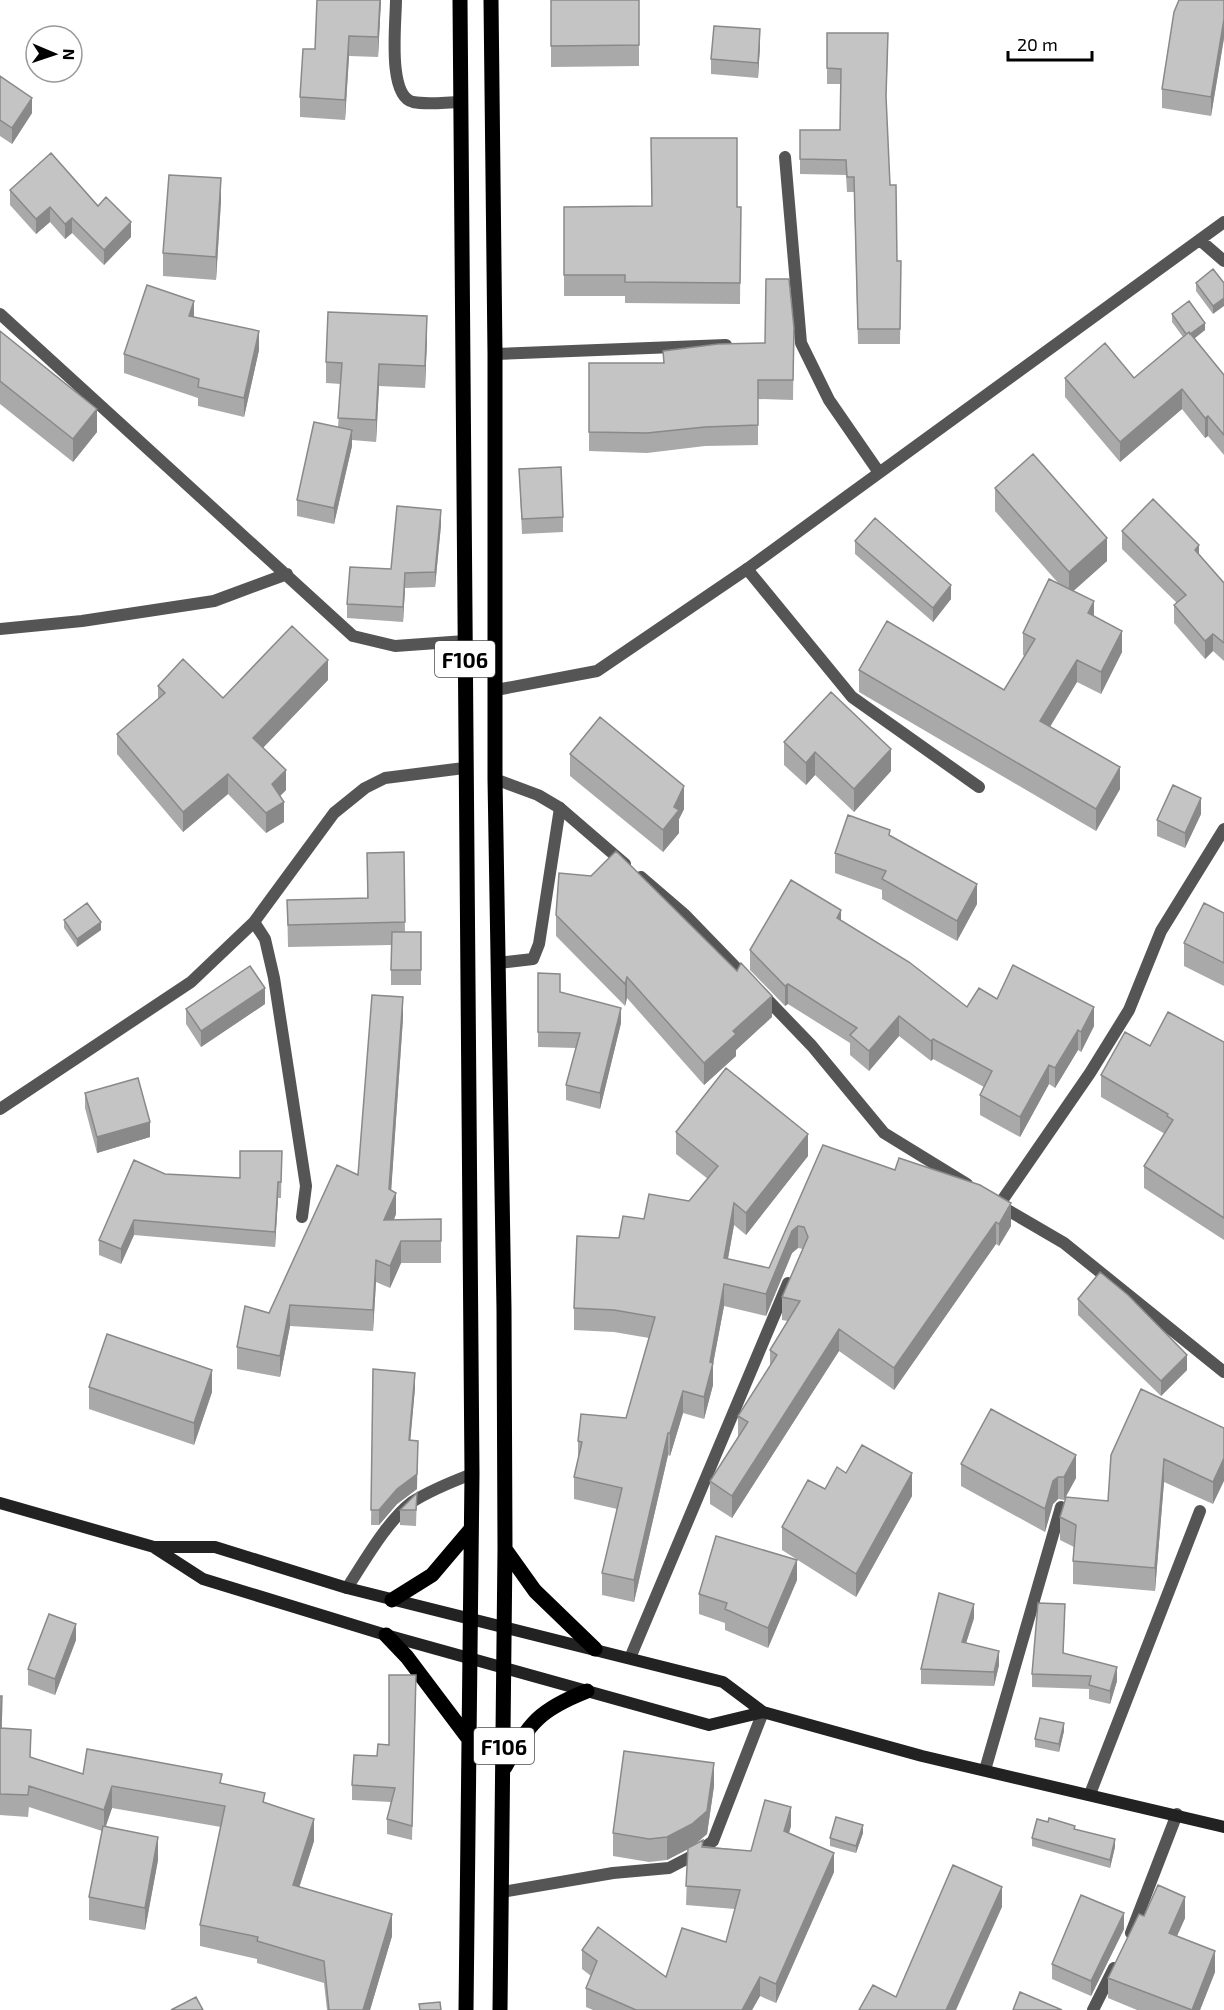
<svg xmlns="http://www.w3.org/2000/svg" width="1224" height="2010" font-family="'Exo 2',sans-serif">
<rect width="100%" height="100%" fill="#fff"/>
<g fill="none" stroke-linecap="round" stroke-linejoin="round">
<path stroke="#555" stroke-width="12" d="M396,0C396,22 387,96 413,102C428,105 446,102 461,102
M495,354L726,345
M747,569L852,697L979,787
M498,963L533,959L539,944L560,808
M347,1588C364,1562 387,1521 412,1502C431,1490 451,1482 472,1474
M630,1658L788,1283
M985,1770L1061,1507
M1090,1794L1200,1511
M502,1892L613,1873L669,1868L696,1854L713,1841L763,1712"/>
<path stroke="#555" stroke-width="12" d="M785,157L801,343L829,400L878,471
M1201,241L1224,261
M0,314L353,636L395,646L465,641
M0,629L82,621L214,601L287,574
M496,690L597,671L747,569L1224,222
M495,779L538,795L560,808L625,864
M641,877L684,914L747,979
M254,922L265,939L274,978L306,1186L302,1217
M762,994L812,1046L884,1133L967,1184
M0,1109L191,982L254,922L334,813L365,788L385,778L464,768
M999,1205L1064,1243L1224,1372
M999,1205L1090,1073L1129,1010L1161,931L1224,829
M1131,1933L1177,1814
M1093,2010L1114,1968"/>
<path stroke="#222" stroke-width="12" d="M0,1503L154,1547H215L347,1588L723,1682L763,1712L922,1756L1224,1827
M155,1548L203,1579L386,1635L709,1725L763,1712"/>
<path stroke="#000" stroke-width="15" d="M460,0L472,1474L466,2010
M491,0L495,354V779L504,1309L505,1549L500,2010
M505,1549L535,1591L595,1649
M392,1600L432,1575L471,1529
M386,1635L407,1657L468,1738
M505,1767C530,1722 539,1710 587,1691"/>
</g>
<path fill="#a9a9a9" d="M317,0H381L378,57L349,56L345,120L300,117V97L315,49Z
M551,0H639V66L551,67Z
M1224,0V38L1211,116L1162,108V89Z
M827,33L888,48L886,103L890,185L897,261H901L900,344H858L854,192H847L846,175L800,174V130H840L841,84H827Z
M760,45L758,78L711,74V59Z
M0,76L32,113L12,144L0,136Z
M10,190L98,206L131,237L104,265L72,233L65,239L50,222L36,234L10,205Z
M221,201L216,280L163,276V253Z
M564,207H741L740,304L625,303V296H564Z
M1196,283H1224L1213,314L1196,291Z
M1172,314L1205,330L1194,339L1224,375V455L1208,436L1205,438L1182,409L1120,462L1065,397V378H1134L1183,337L1172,322Z
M194,317L259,350L244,417L198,406V398L124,373V354Z
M794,328L793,400L758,399V445L705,446L647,453L589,451V363H663V351L765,343Z
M0,331L97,432L73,462L0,404Z
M427,338L425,388L379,386L376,442L352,440V446L334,524L297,516V500L338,427L341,384L326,383V362Z
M519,469L563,517V532L522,534Z
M995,488L1107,561L1073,591L1122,652L1101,694L1077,682L1050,727L1120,789L1096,831L859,692V670L1004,690L1025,656L1023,655V633L1059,584L995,511Z
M441,525L435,587L405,588L403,622L347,618V604L391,569Z
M1122,531L1199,554L1224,583V661L1213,651L1205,659L1174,623V605L1177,603L1122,549Z
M855,541L951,599L933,622L855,554Z
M328,680L263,748L286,790L280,796L284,822L266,833L228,794L183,832L117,754V734L158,700V686L223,698Z
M784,742L891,771L854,812L815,775L806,785L784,765Z
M570,754L684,809L679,819V833L663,852L570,776Z
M1201,814L1185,848L1157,836V820Z
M890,836L977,904L957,941L882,899V890L835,873V853Z
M404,852L405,932H421V985H391V945L288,947L287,900L367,898V853Z
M1224,913V986L1184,966V943Z
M556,915L772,1017L736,1050V1056L704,1085L627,998L625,1006L556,936Z
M64,920L101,930L77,947L64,928Z
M841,921L967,1007L997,999L1094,1026L1081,1052L1078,1050L1055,1088L1049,1084L1020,1137L980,1115V1095L984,1087L933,1059L931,1061L899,1036L869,1071L850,1055V1043L788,1004L785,1006L750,970V950Z
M538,973L560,992L621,1023L600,1109L566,1100V1085L576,1048L538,1047Z
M265,1004L201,1047L186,1024V1009Z
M403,1018L391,1190L396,1214L394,1220L441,1219V1263H401L390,1288L376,1282L373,1331L290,1326L280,1377L237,1369V1347L269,1313L358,1175Z
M1224,1042V1240L1144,1188V1166L1165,1134L1101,1097V1075L1150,1046Z
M85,1093L150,1137L97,1153L85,1108Z
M676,1132L808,1156L746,1235L734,1225L728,1259L769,1268L823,1145L1011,1226L999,1246L996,1244L894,1390L839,1351L732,1518L710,1504V1481L738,1438V1416L770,1366V1350L788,1321L782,1320V1297L803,1249L798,1248L792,1253L766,1316L724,1306L713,1364V1385L704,1419L683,1413L670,1456L668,1455L634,1602L602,1595V1573L617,1509L574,1499V1477L578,1460V1441L626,1418L649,1338L614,1332L574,1330V1308L619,1238L644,1219L689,1201L708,1179L676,1154Z
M282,1151L281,1198H278L275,1247L134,1235L121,1264L99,1255V1240L165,1174L240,1178Z
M1078,1299L1187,1370L1161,1396L1078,1315Z
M373,1369L415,1388L410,1440L417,1489L397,1504L379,1525H371Z
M89,1387L212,1392L194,1445L89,1409Z
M1224,1428L1213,1504L1164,1482L1155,1591L1073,1584V1561L1074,1547L1060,1540V1517L1108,1501L1111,1455Z
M961,1464L1076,1478L1064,1500L1058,1499L1053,1504L1045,1532L961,1486Z
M846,1473L912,1496L856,1597L782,1550V1527L825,1489Z
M417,1493L416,1526L400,1525V1510Z
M797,1580L768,1648L725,1630V1623L699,1614V1594Z
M974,1618L966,1643L999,1665L994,1686L921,1684V1669Z
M1065,1618L1063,1653L1117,1681L1110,1704L1089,1699V1689L1032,1687V1674Z
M76,1640L55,1695L28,1685V1669Z
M416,1689L412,1840L387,1834V1819L391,1802L352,1800V1785L377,1756L389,1745Z
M0,1696L2,1728L31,1758L83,1774L222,1783L265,1803L314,1841L299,1887L392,1936L370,2010H327L324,1983L257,1963V1959L200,1946V1925L221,1827L112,1808L105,1827L158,1860L145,1930L89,1920V1897L102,1831L29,1807L28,1817L0,1815Z
M1064,1731L1059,1752L1035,1747V1739Z
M714,1786L707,1834L694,1845L751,1851L791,1826L789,1833L834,1872L776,2003L760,1996L752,2010H593L586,2007V1988L591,1976L582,1969V1950L666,1977L726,1942L735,1909L686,1905L688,1849L667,1860L649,1862L613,1856V1833Z
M1048,1822L1075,1829L1115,1847L1110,1868L1032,1846V1838Z
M863,1833L856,1853L830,1846V1838Z
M1144,1916L1185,1918L1177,1936L1215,1972L1200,2010H1137L1108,1998V1978Z
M1124,1929L1091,1996L1052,1979V1964Z"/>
<path fill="#898989" d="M380,0H381L378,57V37Z
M1224,19V38L1211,116V97Z
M760,29V45L758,78V63Z
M349,36V56L345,120V100Z
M32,98V113L12,144V128Z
M221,178V201L216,280V257Z
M50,207V222L36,234V219Z
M72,218V233L65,239V224Z
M131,222V237L104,265V250Z
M1224,298V306L1213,314V306Z
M194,301V320L189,316Z
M427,316V338L425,388V366Z
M1205,323V330L1187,344V336Z
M259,331V350L244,417V398Z
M379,364V386L376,442V420Z
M1182,389V409L1120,462V442Z
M97,409V432L73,462V439Z
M1208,416V436L1205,438V418Z
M352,430V446L334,524V508Z
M441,510V525L435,587V572Z
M1107,538V561L1069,595V572Z
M1199,545V563L1195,550Z
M405,573V588L403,622V607Z
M951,585V599L933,622V608Z
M1094,601V623L1088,613Z
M1122,631V652L1101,694V672Z
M1213,634V651L1205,659V641Z
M328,660V680L253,758V738Z
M1077,660V682L1040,743V721Z
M891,749V771L854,812V789Z
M815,752V775L806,785V763Z
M1120,767V789L1096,831V809Z
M286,770V790L272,804V784Z
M228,774V794L183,832V812Z
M684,786V809L679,819V833L663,852V830Z
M1201,798V814L1185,848V833Z
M284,802V822L266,833V813Z
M977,884V904L957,941V921Z
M841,910V930L837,918Z
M101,922V930L77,947V939Z
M627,977V998L625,1006V984Z
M788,984V1004L785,1006V986Z
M265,988V1004L201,1047V1031Z
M772,996V1017L736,1050V1056L704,1085V1063L733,1031Z
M403,997V1018L390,1208L396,1193V1214L384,1242V1220L389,1189Z
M1094,1007V1026L1081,1052V1032Z
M621,1008V1023L600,1109V1093Z
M899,1016V1036L869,1071V1051Z
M1078,1030V1050L1055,1088V1068Z
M933,1039V1059L931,1061V1041Z
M1049,1065V1084L1020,1137V1117Z
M150,1122V1137L97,1153V1137Z
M808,1134V1156L746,1235V1213Z
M278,1182V1198L275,1247V1232Z
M734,1203V1225L724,1280V1258Z
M1011,1203V1226L999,1246V1224Z
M134,1220V1235L121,1264V1249Z
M996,1222V1244L894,1390V1368Z
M798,1226V1248L792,1253L766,1316V1294L792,1231Z
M401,1241V1263L390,1288V1266Z
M376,1260V1282L373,1331V1310Z
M724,1284V1306L713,1364V1385L704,1419V1397Z
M290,1305V1326L280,1377V1356Z
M839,1329V1351L732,1518V1496Z
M1187,1355V1370L1161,1396V1381Z
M212,1370V1392L194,1445V1423Z
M415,1373V1388L409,1456V1440Z
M683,1391V1413L670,1456V1433Z
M668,1433V1455L634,1602V1580Z
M418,1441L417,1489L397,1504L379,1525V1510Z
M1076,1455V1478L1064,1500V1477Z
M1224,1458V1481L1213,1504V1482Z
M1164,1459V1482L1155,1591V1568Z
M912,1473V1496L856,1597V1574Z
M1058,1477V1499L1053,1504L1045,1532V1509L1053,1481Z
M797,1560V1580L768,1648V1628Z
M974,1604V1618L962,1656V1642Z
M76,1624V1640L55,1695V1679Z
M999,1651V1665L994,1686V1672Z
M1117,1667V1681L1110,1704V1691Z
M1064,1723V1731L1059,1752V1744Z
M714,1763V1786L707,1834L692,1847L667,1860V1837Z
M112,1786V1808L104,1832V1810Z
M791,1807V1826L784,1850V1831Z
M314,1819V1841L293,1907V1885Z
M863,1825V1833L856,1853V1846Z
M158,1837V1860L145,1930V1908Z
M1115,1839V1847L1110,1868V1860Z
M834,1853V1872L776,2003V1984Z
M1002,1887V1907L956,2010H946Z
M1185,1897V1918L1169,1954V1933Z
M1124,1913V1929L1091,1996V1981Z
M392,1914V1936L370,2010H363Z
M1215,1951V1972L1200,2010H1192Z
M760,1977V1996L752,2010H742Z"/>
<path fill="#c4c4c4" stroke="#898989" stroke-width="1.5" d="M317,0H380L378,37L349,36L345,100L300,97L303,49H315Z
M551,0H639V45L551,46Z
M1179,0H1224V19L1211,97L1162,89L1174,12Z
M714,26L760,29L758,63L711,59Z
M827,33H888L886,96L890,185H896L897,261H901L900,329H858L854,177H847L846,160L800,159V130H840L841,69L827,68Z
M0,76L32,98L12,128L0,120Z
M651,138H737V207H741L740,283L625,282V275H564V207L652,206Z
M51,153L98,206L106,197L131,222L104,250L72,218L65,224L50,207L36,219L10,190Z
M169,175L221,178L216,257L163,253Z
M1213,269L1224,283V298L1213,306L1196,283Z
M766,279H789L794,328L793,380H758V425L705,427L647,433L589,432V363H664L663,351L718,344L765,343Z
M147,285L194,301L189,316L259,331L244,398L198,387L199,379L124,354Z
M1189,301L1205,323L1190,334L1189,332L1186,334L1172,314Z
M328,312L427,316L425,366L379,364L376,420L338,418L342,363L326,362Z
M0,331L97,409L73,439L0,381Z
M1189,332L1224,375V435L1208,416L1205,418L1182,389L1120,442L1065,378L1105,343L1134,378Z
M314,422L352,430L334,508L297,500Z
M1033,454L1107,538L1069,572L995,488Z
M561,467L563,517L522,519L519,469Z
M1153,499L1199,545L1195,550L1224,583V643L1213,634L1205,641L1174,605L1186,595L1122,531Z
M397,506L441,510L435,572L405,573L403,607L347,604L350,567L391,569Z
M875,518L951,585L933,608L855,541Z
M1049,579L1094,601L1088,613L1122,631L1101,672L1077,660L1040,721L1120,767L1096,809L859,670L887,621L1004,690L1035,639L1023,633Z
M292,626L328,660L253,738L286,770L272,784L284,802L266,813L228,774L183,812L117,734L165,693L158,686L183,659L223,698Z
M831,692L891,749L854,789L815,752L806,763L784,742Z
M600,717L684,786L674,807L679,810L663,830L570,754Z
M1173,785L1201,798L1185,833L1157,820Z
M848,815L890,830L889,835L977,884L957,921L882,879L886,871L835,853Z
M616,851L737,971L741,963L772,996L733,1031L736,1034L704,1063L627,977L625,984L556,915L559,873L591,876Z
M404,852L405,922L288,925L287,900L368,898L367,853Z
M791,880L841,910L837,918L909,962L967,1007L979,988L997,999L1013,965L1094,1007L1081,1032L1078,1030L1055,1068L1049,1065L1020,1117L980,1095L992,1071L933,1039L931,1041L899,1016L869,1051L850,1035L857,1028L788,984L785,986L750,950Z
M87,903L101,922L77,939L64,920Z
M1204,903L1224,913V963L1184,943Z
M392,932H421V970H391Z
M250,966L265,988L201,1031L186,1009Z
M538,973L560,974V992L621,1008L600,1093L566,1085L580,1033L538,1032Z
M372,995L403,997L389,1189L396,1193L384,1220L441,1219V1241H401L390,1266L376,1260L373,1310L290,1305L280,1356L237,1347L245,1306L269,1313L337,1165L358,1175Z
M1168,1012L1224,1042V1218L1144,1166L1173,1120L1167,1116L1168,1114L1101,1075L1125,1032L1150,1046Z
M726,1068L808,1134L746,1213L734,1203L724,1258L769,1268L823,1145L895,1170L899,1158L980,1185L1011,1203L999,1224L996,1222L894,1368L839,1329L732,1496L710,1481L748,1422L738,1416L777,1355L770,1350L800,1301L782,1297L808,1237L804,1227L798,1226L792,1231L766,1294L724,1284L710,1362L713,1363L704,1397L683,1391L670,1433H668L634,1580L602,1573L622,1488L574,1477L582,1442L578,1441L581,1414L626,1418L655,1317L614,1310L574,1308L577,1236L619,1238L623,1216L644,1219L649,1194L689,1201L718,1166L676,1132Z
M138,1078L150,1122L97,1137L85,1093Z
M240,1151H282L281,1182H278L275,1232L134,1220L121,1249L99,1240L134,1160L165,1174L240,1178Z
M1100,1272L1128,1295L1187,1355L1161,1381L1078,1299Z
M107,1334L212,1370L194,1423L89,1387Z
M373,1369L415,1373L409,1440L418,1441L417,1474L397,1489L379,1510H371Z
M1141,1389L1224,1428V1458L1213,1482L1164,1459L1155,1568L1073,1561L1076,1525L1060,1517L1066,1497L1108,1501L1111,1455Z
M991,1409L1076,1455L1064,1477H1058L1053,1481L1045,1509L961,1464Z
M862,1445L912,1473L856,1574L782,1527L808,1480L825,1489L837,1467L846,1473Z
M417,1493L416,1510H400Z
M716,1536L797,1560L768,1628L725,1609L727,1603L699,1594Z
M939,1593L974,1604L962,1642L999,1651L994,1672L921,1669Z
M1038,1603L1065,1604L1063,1653L1117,1667L1110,1691L1089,1685L1091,1676L1032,1674Z
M49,1614L76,1624L55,1679L28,1669Z
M389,1675H416L412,1826L387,1819L395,1788L352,1785L354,1755L377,1756L378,1744L389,1745Z
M0,1696H2L1,1728L31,1730L30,1757L83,1774L87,1749L222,1774L220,1783L265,1793L263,1802L314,1819L293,1885L392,1914L363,2010H329L324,1961L257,1941L258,1937L200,1925L225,1806L112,1786L104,1810L29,1786L28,1795L0,1794Z
M1040,1718L1064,1723L1059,1744L1035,1739Z
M624,1751L714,1763L707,1811L692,1824L667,1837L649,1839L613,1833Z
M765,1800L791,1807L784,1831L834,1853L776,1984L760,1977L742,2010H636L586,1988L597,1961L582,1950L598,1927L666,1977L682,1928L726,1942L740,1890L686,1886L688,1848L703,1840L702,1847L751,1851Z
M836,1817L863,1825L856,1846L830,1838Z
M1049,1818L1075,1826L1074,1829L1115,1839L1110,1860L1032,1838L1037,1819L1048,1822Z
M103,1826L158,1837L145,1908L89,1897Z
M953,1865L1002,1887L946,2010H859L873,1985L896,1997Z
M1158,1885L1185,1897L1169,1933L1215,1951L1192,2010L1108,1978L1139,1914L1144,1916Z
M1081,1895L1124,1913L1091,1981L1052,1964Z
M1020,1992L1062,2010H1013Z
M196,1997L203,2010H171Z
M440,2002L441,2010H420L419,2004Z"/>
<g text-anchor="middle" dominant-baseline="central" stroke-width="4.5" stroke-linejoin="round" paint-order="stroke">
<g fill="#fff" stroke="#4c4c4c" stroke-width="1.5">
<rect x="435" y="641" width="60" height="36" rx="4.5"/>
<rect x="474" y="1728" width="60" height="36" rx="4.5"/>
</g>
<g font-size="21" font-weight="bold" fill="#000">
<text x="465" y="659">F106</text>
<text x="504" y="1746">F106</text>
</g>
</g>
<g transform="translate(54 54) rotate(92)"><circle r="28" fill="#ffffff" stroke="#999999" stroke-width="1.5"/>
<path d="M0-4.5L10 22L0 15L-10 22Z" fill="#000000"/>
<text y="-9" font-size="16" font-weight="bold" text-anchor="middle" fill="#000000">N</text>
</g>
<path d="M1008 51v9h84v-9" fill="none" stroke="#000000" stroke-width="3"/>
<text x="1017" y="51" font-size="18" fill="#000000" stroke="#ffffff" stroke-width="4.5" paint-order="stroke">20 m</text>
</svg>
